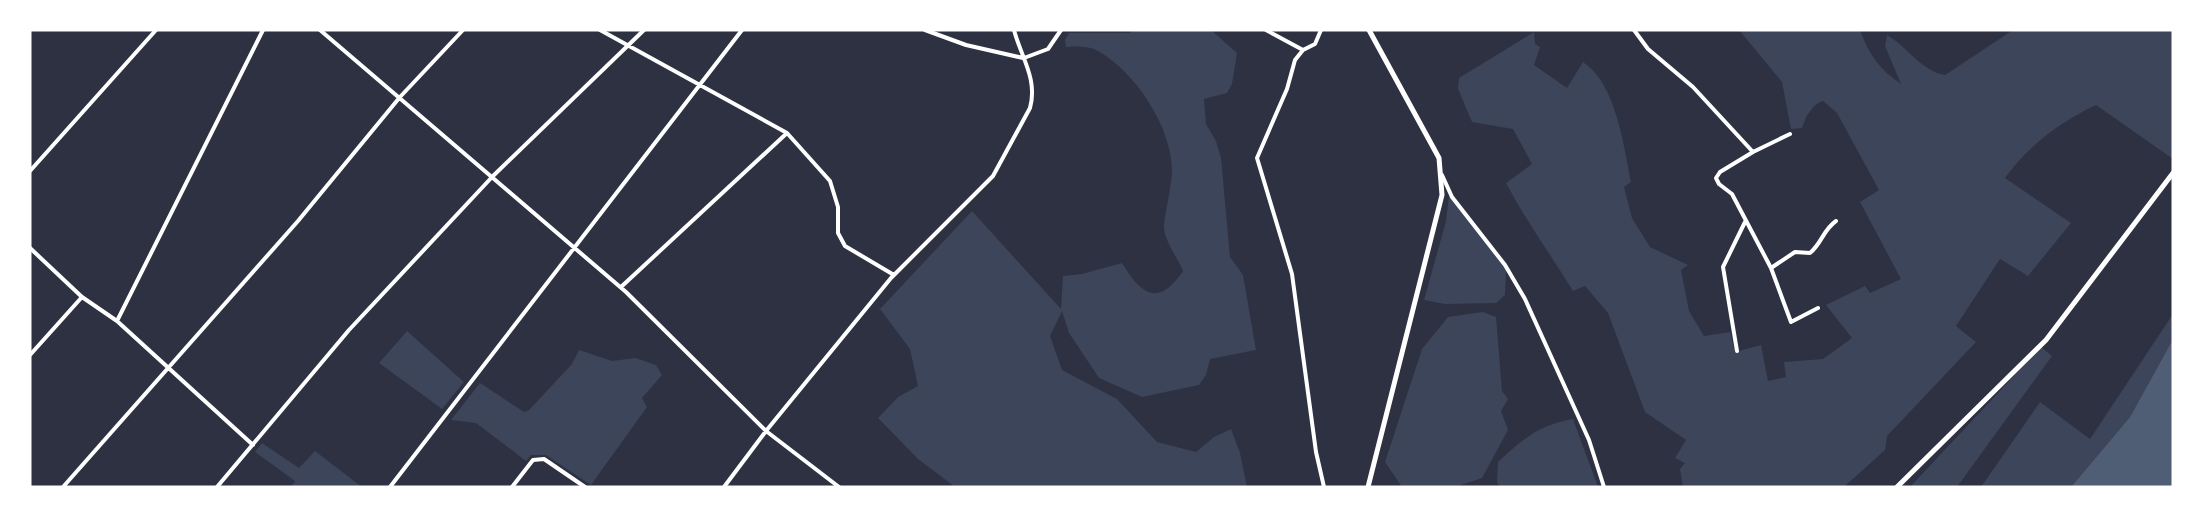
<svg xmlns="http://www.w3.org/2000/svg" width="2203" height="517" font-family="'IBM Plex Sans',sans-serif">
<rect width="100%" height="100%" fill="#2d3142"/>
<path fill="#3c4559" d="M1136,30H1211L1237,53L1232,84L1227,93L1204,99L1206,124L1216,141L1221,158L1230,257L1243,275L1256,350L1210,359L1206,375L1199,385L1142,397L1099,378L1069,333L1062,311L1050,336L1062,370L1117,399L1157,442L1196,452L1214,437L1231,429L1240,453L1247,487H955L918,459L878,418L898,397L918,386L910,349L880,309L972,211L1061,309L1063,276L1082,274L1122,263C1141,294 1158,308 1183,271C1178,259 1166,243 1164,229C1163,222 1172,185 1172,171C1172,127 1135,72 1098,51C1089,46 1076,46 1066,47L1065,40L1069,33H1129Z
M1739,30H1860C1868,53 1880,70 1901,84L1885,46L1887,35C1908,47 1921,71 1945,75L2013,30H2173V159L2096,105C2060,122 2028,146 2005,178L2071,223L2028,276L2000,259L1956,326L1976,342L1887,436L1885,450L1844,487H1683L1680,469L1685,463L1675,458L1686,440L1645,412L1608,313L1585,286L1573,291C1551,255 1526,221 1506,183L1532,164L1513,129L1472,122L1458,89L1459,78L1534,32L1535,44L1540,47L1534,65L1567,88L1583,62C1616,83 1624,147 1631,182L1624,187L1632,218L1650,247L1688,265L1681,270L1689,311L1704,336L1730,332L1735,352L1761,345L1768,381L1786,377L1784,362L1823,359L1852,338L1826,305L1865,286L1870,293L1901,279L1860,202L1879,190L1837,113L1823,101C1812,104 1805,118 1802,128L1791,129L1782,82Z
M1449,195L1506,269L1505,295L1496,303L1445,304L1424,300L1446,221Z
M1483,312L1496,317L1502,391L1508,399L1501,411L1508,430L1482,478L1455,487H1402L1385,462L1422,349L1448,317Z
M2173,314V339L2130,417L2071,487H1981L2040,402L2090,439Z
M407,331L464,382L442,409L379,363Z
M2041,347L2052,356L1957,487H1910Z
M579,350L612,361L635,358L656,365L662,375L642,398L647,407L591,485L546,455H531L526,461L476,423L451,420L480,383L524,412L529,410L572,364Z
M1573,419L1598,487H1501L1497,483L1498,462C1524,438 1539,425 1573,419Z
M262,443L299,468L315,451L362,487H291L295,481L255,452Z"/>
<path fill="#4f5d75" d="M2173,339V487H2071L2130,417Z"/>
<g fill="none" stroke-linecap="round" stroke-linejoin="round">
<path stroke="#fff" stroke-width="4" d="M320,30L626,292L766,431L839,487
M600,30L787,133L830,181L838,207V233L845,246L894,275
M925,30L966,45L1023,58
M1266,30L1303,50
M1321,30L1315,44L1303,50L1295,60L1287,89L1257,158L1292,274L1316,452L1324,487
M1634,30L1648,49L1693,87L1753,152L1790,134
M1024,58L1048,49L1061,30
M1753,152L1720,172L1716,178L1719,184L1732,194L1771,268L1791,322L1818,308
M30,171L156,30
M1442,175L1452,197L1505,265L1525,299L1589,440L1604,487
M30,248L82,297L117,321L253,445
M1771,268L1795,252L1810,253C1822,243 1823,230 1836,221
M621,287L787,133
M117,321L263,30
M1737,351L1723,267L1745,222
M30,355L82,297
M63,487L298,221L400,97L463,30
M217,487L349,330L493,176L644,30
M390,487L742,30
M512,487L533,460L544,459L585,487
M724,487L766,431L891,278L993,176L1030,108C1038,79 1021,57 1014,30"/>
<path stroke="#fff" stroke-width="5" d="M1368,487L1442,195L1439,158L1369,30
M1897,487L2046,340L2173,173"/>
</g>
<rect width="2203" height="517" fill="none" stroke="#ffffff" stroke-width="63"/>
</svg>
